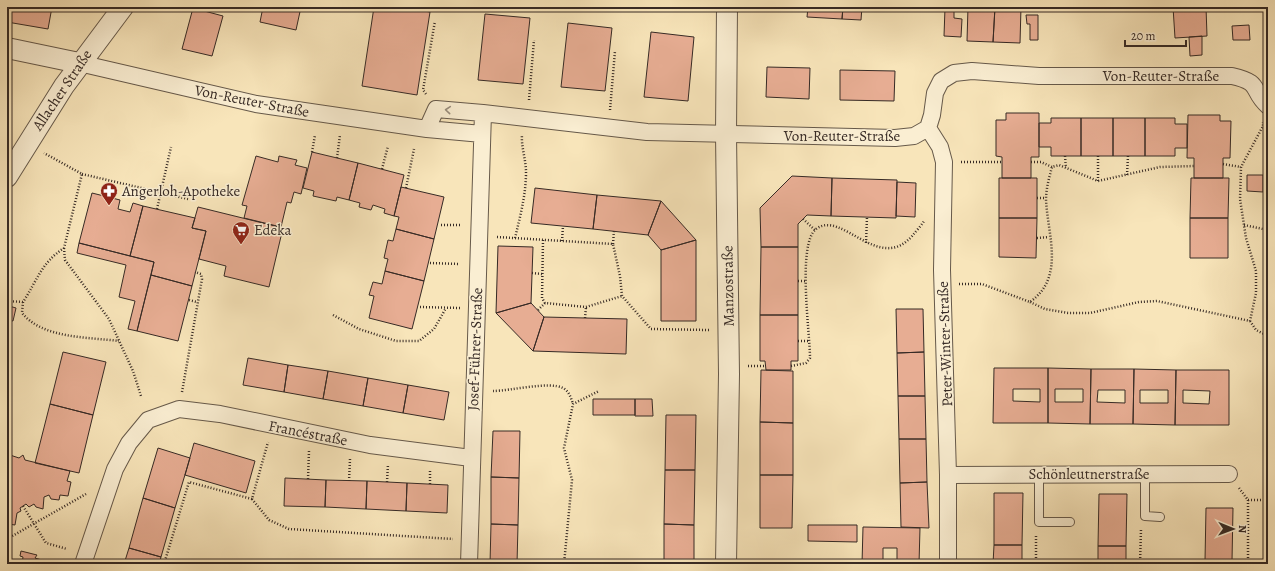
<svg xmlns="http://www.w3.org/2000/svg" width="1275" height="571" font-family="Alegreya,serif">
<rect width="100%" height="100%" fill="#f8e5ba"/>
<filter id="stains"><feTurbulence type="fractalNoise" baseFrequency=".005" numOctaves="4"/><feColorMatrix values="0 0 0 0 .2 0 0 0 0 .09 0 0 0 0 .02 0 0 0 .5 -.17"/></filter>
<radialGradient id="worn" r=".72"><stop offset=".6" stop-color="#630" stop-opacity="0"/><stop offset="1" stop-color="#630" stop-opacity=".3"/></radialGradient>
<path fill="#e7ad93" stroke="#362a25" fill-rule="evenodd" d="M7,7H52L48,29L7,22Z
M263,7H301L296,30L260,22Z
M374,7H400L430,12L417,95L362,86Z
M808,7H843L842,19L807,17Z
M843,7H862L861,20L842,19Z
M968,7H995L993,42L967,41Z
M995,7H1021L1020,43L993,42Z
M1173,7H1206L1207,36L1175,38Z
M193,8L223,16L212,56L182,49Z
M945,8L954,9V18L962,19L961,37L944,36Z
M485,14L530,18L523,84L478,80Z
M1026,15H1038V40H1030V24H1027Z
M568,23L612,28L605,91L561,87Z
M1249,25L1250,40H1233L1232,26Z
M651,32L694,37L688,101L644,97Z
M1202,36V55L1190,56L1189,37Z
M767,67L810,68L809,99L766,97Z
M840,70L895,71L894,101L840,100Z
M1006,113H1039V157H1031V178H1002V157L996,156V120H1006Z
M1188,115H1220V121H1231L1230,158H1223V178H1194V158H1187Z
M1051,118H1081V156H1051V147H1039V123H1051Z
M1081,118H1113V156H1081Z
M1113,118H1145V156H1113Z
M1145,118H1175V124H1187V148H1175V156H1145Z
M312,152L358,163L349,200L337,197L336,201L313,196L314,191L303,188Z
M256,156L278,162L279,156L297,160L295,165L307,168L301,194L294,192L291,203L287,202L281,227L244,218L247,206L242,205Z
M358,163L404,175L394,216L384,213L385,209L373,205L371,210L359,207L360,203L349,200Z
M1247,175H1263V192L1247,191Z
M792,176L832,178L831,216L807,215L798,224V247H761L760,208Z
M832,178L897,180L896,218L831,216Z
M999,178H1037V218H999Z
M1191,178H1229L1228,218H1190Z
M897,182L916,183L915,217L896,216Z
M401,187L444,197L434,239L396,229L399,217L394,216Z
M535,188L597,195L593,229L531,223Z
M92,193L120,200L118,209L130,212L133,203L143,206L130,256L79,243Z
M597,195L661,201L648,235L593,229Z
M661,201L696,240L661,250L648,235Z
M143,206L195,218L192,228L206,231L192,286L151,275L154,262L130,256Z
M198,207L283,228L269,287L224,276L226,266L199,259L206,231L192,228Z
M999,218H1037L1036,258L999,257Z
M1190,218H1228V258H1190Z
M396,229L434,239L424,281L385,271L388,259L384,258L388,240L393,241Z
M696,240V321H661V250Z
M79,243L154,262L137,331L128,329L135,301L119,297L126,265L77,253Z
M498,246L533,247L531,303L496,313Z
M761,247H798V315H760Z
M385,271L424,281L412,329L369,318L374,296L369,295L373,282L382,284Z
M151,275L192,286L178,341L137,331Z
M531,303L544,317L533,351L496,313Z
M9,306L16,308L13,321L7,320Z
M896,309H923L924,352L897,353Z
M760,315H798V361H791V370H766L765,361H760Z
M544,317L627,319L626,354L533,351Z
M63,352L106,362L93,415L50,404Z
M924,352L925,396H898L897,353Z
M248,358L288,365L284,392L243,385Z
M288,365L328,371L323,399L284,392Z
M994,368H1048V423H993ZM1013,389H1040V402L1013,401Z
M1048,368L1091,369L1090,424L1048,423ZM1055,389H1083V402H1055Z
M1091,369H1134L1133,424H1090ZM1098,390H1125V403L1097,402Z
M1134,369L1176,370L1175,425L1133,424ZM1140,390H1168V403H1140Z
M761,370L793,371V423L760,422Z
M1176,370H1229V425H1175ZM1183,390L1210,391L1209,404L1183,403Z
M328,371L368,378L363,406L323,399Z
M368,378L408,385L403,413L363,406Z
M408,385L449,392L444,420L403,413Z
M898,396H925L926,439H899Z
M593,399H635V415H593Z
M635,399H652L653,416H635Z
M50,404L93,415L79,473L35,463Z
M666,415H696L695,470H665Z
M760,422L793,423V475H760Z
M493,431H520L519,478L491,477Z
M899,439H926L927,482L900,483Z
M194,443L255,461L246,493L185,475Z
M158,448L190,458L175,508L143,498Z
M7,454L19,458L23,455L25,460L70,471L67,481L71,482L68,496L60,495L59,500L51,499L49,495L44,497L43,509L36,507L34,504L29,507L26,504L20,508L21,511L17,513L15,525L8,524Z
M665,470H695L694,525L664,524Z
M760,475H793L792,528H760Z
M491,477L519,478L518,525L491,524Z
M285,478L326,480L325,507L284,506Z
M326,480L367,481L366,509L325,507Z
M367,481L407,483L406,511L366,509Z
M927,482L929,528L901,527L900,483Z
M407,483L448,485L447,513L406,511Z
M994,493H1023L1022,545H994Z
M1099,494H1127L1126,546H1098Z
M143,498L175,508L161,557L129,548Z
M1206,508H1233L1232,561H1205Z
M491,524L518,525L517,564H490Z
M664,524L694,525V564H664Z
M808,525H857V542L808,541Z
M863,527L920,528L919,564H862ZM883,548H897V562L883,561Z
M994,545H1022V564H993Z
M1098,546H1126V564H1098Z
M129,548L161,557L159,564H124Z
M21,551L37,555L35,558L55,564H22L23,557L20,556Z
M1205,561H1232V564H1205Z
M393,562L430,563V564H393Z"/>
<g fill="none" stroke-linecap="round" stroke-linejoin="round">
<g stroke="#66594a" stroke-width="10">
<path id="service" d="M1039,474V522H1070
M1145,474V516L1160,517"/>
</g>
<g stroke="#66594a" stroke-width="18">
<path id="minor" d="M79,63L256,104L427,129L482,134
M928,128L940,147L944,162L942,270L948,475V564
M427,129L436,109L483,113
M948,475L1229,474
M83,564L115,469L129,443L148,420L179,409L220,414L370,445L471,458
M469,564L483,113L647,132L895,138L914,136L928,128L932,115L935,93L941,81L954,73L972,71L1039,76H1232C1263,83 1250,90 1268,106"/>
</g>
<g stroke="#66594a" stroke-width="22">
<path id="tertiary" d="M7,48L79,63
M7,177L64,86L123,7
M726,564L729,374L726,134L727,7"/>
</g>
<path stroke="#362a25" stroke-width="2.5" stroke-dasharray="1 2" stroke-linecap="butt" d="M426,94L423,90L435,21
M529,100L534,40
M610,110L615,51
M312,152L315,135
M1065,156L1066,168
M337,158L340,135
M961,162H1002
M1031,162H1041L1052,167
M1223,164L1241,167
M382,169L388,146
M82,174L188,199
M1127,175L1128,156
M1098,181V156
M406,188L414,149
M1037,198H1046
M157,209L171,147
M803,219L815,230
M441,225H461
M1244,225L1268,230
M497,237L613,244L620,276L622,296L651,329L709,330
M515,238C520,217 526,195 526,172C526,160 521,146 522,135
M1037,238L1049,237
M543,240L542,298L545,303L586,307L622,296
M562,241L563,226
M866,243L867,217
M613,244L614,231
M64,248L65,260L109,319L133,371L141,396
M430,263L460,264
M532,273L542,274
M798,281H805
M959,284H982L1030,302C1065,277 1048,237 1046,200C1046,189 1049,178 1052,167L1059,165L1098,181L1160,167L1194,166
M189,300L197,302
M7,301L23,302C37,281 41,263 64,248L82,174L44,153
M23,302L22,313C43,339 89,337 119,341
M1030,302L1045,309L1068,313H1090L1139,302L1157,301L1250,321L1256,293V271L1246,238L1240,199L1241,167L1263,126V122
M420,307L460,308
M538,310L545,303
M333,315L359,329L396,341H419L434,329L446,308
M585,318L586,307
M1250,321L1256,330L1268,336
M798,341H810
M748,366H765
M791,366L806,363L810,358C810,333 797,244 816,229C842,209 879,275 913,235C916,231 921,226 924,221
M493,391C510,391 549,381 563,388C569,391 571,398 573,404
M182,392L202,279L201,274L195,272
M308,479L309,451
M349,481L350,459
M387,482L388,464
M430,484V471
M1239,488L1248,500H1268
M252,499L269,520L289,529L453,539
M1248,500V564
M23,506L46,543L67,549
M7,539L86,494
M164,564L189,482L252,499L268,442
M437,564V559
M564,564L572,480L564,448L573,404L599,391
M1036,564V535
M1140,564L1141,529"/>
<use href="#service" stroke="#faeed2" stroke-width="8"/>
<use href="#minor" stroke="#faeed2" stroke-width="16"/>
<use href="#tertiary" stroke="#faeed2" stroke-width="20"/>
</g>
<defs><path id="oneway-chevron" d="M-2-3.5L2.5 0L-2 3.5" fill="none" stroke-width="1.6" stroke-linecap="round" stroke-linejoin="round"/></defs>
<use stroke="#988c7c" href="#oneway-chevron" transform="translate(448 110) rotate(-175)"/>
<defs>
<g id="pharmacy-pin" transform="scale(0.9)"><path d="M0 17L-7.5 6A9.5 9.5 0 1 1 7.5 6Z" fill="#8f2418" stroke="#faeed2"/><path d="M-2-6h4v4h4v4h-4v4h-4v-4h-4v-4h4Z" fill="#fff"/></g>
<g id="supermarket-pin" transform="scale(0.9)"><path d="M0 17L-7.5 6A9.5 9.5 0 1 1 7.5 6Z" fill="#8f2418" stroke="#faeed2"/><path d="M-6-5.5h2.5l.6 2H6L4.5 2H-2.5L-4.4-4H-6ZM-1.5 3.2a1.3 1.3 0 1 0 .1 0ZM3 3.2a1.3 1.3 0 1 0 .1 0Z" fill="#fff"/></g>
</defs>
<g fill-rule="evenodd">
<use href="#pharmacy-pin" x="109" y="191"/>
<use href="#supermarket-pin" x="241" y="230"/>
</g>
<g text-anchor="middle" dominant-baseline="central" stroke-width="3" stroke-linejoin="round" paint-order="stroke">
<g font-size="15" fill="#362a25" stroke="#faeed2">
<text x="1161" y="76">Von-Reuter-Straße</text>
<text transform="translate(62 90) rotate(-56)">Allacher Straße</text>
<text transform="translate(252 101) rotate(11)">Von-Reuter-Straße</text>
<text x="842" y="136">Von-Reuter-Straße</text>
<text transform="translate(728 286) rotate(-91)">Manzostraße</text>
<text transform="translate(945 344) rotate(-92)">Peter-Winter-Straße</text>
<text transform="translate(475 349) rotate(-88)">Josef-Führer-Straße</text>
<text transform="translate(308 433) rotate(11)">Francéstraße</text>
<text x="1089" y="474">Schönleutnerstraße</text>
</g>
<g font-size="15" fill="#362a25" stroke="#faeed2" text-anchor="start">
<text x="122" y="191">Angerloh-Apotheke</text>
<text x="254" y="230">Edeka</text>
</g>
</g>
<rect width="1275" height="571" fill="none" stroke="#f8e5ba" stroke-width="24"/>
<rect x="8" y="8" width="1259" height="555" fill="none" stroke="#362a25" stroke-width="2"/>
<rect x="12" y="12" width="1251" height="547" fill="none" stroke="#362a25"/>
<g transform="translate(1233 529) rotate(91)" stroke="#faeed2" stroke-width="3" paint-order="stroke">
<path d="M0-3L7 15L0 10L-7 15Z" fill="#362a25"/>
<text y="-6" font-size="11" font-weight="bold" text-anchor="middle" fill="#362a25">N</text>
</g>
<path d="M1125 40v6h61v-6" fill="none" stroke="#362a25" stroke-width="2"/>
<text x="1131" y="40" font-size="12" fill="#362a25" stroke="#faeed2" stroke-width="3" paint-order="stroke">20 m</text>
<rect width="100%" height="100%" filter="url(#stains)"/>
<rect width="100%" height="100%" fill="url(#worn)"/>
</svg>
